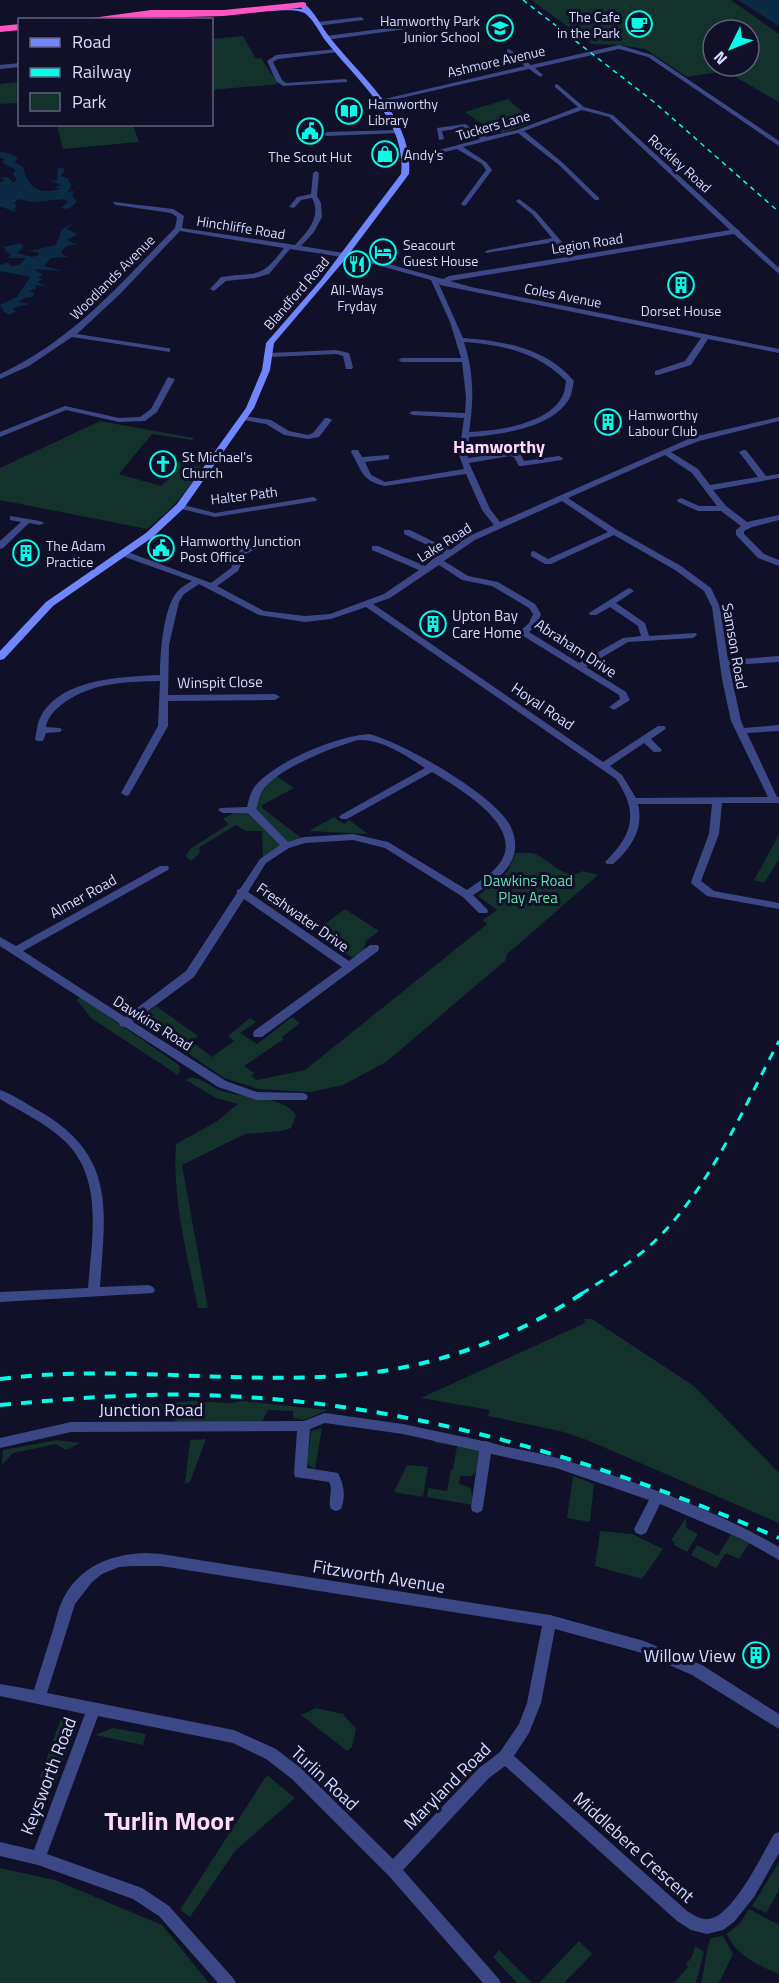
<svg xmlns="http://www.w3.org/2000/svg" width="779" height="1983" font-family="'Titillium Web',sans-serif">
<rect width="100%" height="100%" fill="#101028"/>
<path fill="#13322b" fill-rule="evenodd" d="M531,0H731L779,34V102L725,71L687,77L645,49L619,45L592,44ZM713,30H749V66H713Z
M243,36L256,59L261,58L278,84L212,90V39Z
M19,82V103L0,104V84Z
M508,99L534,122L502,133L488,128L465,112Z
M57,125H133L139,142L63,149Z
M100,421L194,438L192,440L152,434L119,474L161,486L176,472L168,470L175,461L201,467C190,490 168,513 147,529L0,500V468Z
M276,776L294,788L262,805V808L304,840L263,861L262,831H246L236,825L200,847L199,854L191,861L186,856L190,849L229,824L223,819L239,810L251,809L258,788Z
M334,817L344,824L349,820L368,834L309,831Z
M779,835V859L764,883L754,880Z
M516,853C522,853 530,852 535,854C552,861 565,882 583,871L598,875L507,954L506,960L386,1062L343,1085L310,1092L258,1089L224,1078L145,1024L146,1014L156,1006L198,1036L191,1041L212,1057L234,1041L228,1036L250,1018L256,1022L240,1033L257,1044L292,1017L300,1023L282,1037L284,1039L244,1066L254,1073L251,1076L257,1080L305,1070L487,924L483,920L497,910L478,896L507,872Z
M345,909L379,931L366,941L363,953L352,957L346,954L344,946L318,929Z
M80,997L179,1065L180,1072L178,1075L91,1018L77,1000Z
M189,1078C200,1076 209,1086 219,1090C240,1098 287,1096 296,1116L291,1128L282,1131L245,1134L182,1165L208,1308H198C187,1255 172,1198 176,1144L216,1122L238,1104L216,1098L186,1080Z
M584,1319H592L694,1386L779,1473V1523L587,1440L560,1431L488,1416L490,1410L421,1398L585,1323Z
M192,1401L231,1403L242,1401L328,1410L304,1420L293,1418V1411L268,1410L262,1422H178L174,1419V1410L110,1409V1405L167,1404Z
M322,1428L315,1469L307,1464L311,1431Z
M206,1439L190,1482L185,1484L190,1440Z
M57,1440L80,1443L66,1450L56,1444L13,1453L2,1465L3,1450Z
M435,1440L479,1449L476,1472L471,1476H460L459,1484L471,1488L473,1505L427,1497L428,1488L447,1491L451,1470L453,1469L457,1446L435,1443Z
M407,1465L428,1467L423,1497L394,1492Z
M573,1476L594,1484L590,1522L567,1518Z
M686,1518V1528L698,1534L687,1552L674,1545L675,1542L671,1540Z
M600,1531L632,1534L663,1549L642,1579L595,1566Z
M732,1532L750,1542L739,1559L726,1553L716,1568L691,1555L697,1545L718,1556Z
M316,1708L343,1714L356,1729L352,1747L347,1751L301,1715Z
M62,1716H65L75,1731L56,1780L40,1777Z
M113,1728L146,1734L143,1745L95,1735Z
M267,1775L295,1798L235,1851L190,1917L180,1910Z
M779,1862V1890L766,1913L752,1906Z
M0,1868L55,1880L162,1925L209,1983H0Z
M749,1909L779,1925V1974C758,1965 736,1956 727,1934L740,1923Z
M723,1936L733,1954L719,1983H701C704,1973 707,1944 711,1938Z
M579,1941L592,1954L564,1983H539Z
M695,1946L704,1952L696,1983H674L688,1967L686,1964L692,1957Z
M499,1950L532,1983H517L493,1957Z"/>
<path fill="#0b2b45" d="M738,0H779V26L743,3Z
M0,152L8,153L18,158L14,162L23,167C28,188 38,195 60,189L55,187L61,185L49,180L57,181L58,167L65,169L61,176L67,178L71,185L68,192L75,191L72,195L77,202L68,209L60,208L69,202L64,199L33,202L18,199L14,203L17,206L14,210L17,213L0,206V183L5,180L0,178L8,177L13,183L17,180L13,174L16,170L3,163L4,159L0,157Z
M76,222L66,229L78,234L67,240L79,246C71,244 67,245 61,251L63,255L70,257L51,258L44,266L63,271L33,269L44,275L37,277L43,279L37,282L46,286L35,285L36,289L29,291L34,293L33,297L24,298L18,302L30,304L13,308L15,312L9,315L4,312L0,305L17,297L30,277L0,271V265L7,262L11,266L19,265L26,258H8L11,254L5,251L4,247L20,243L24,246L17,253L32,257L39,255L38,252L30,251L56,245L62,229Z"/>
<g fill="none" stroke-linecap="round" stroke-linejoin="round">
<path fill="#3c4786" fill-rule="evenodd" d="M361,17L364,19L363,20L317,26L314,24L317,22Z
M404,26L406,27V29L326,40L323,38L326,36Z
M619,45L652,55L779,141V146L648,57L619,49L535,68L543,75L540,77L529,69L379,103L376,101L525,66L507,52V50L509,49L531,65Z
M337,49L339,50V52L278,59L273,62L282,80L286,83L345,79L347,80V82L283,86L276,81L267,61L276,55Z
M20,63V67L0,69V65Z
M557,84L584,107L613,115L737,229L739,230L740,232L779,268V274L734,234L450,281L471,287L779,349V353L708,339L691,365L658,375H655V371L685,361L701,338L470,291L440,285L438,282L463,338C504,341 546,348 574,381C573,385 572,391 571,395C557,428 499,435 469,437L468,458L510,452L520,453L524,461L559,456L563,458L562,460L522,466H519L514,457L510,456L469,463L490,509L500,522L693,437L779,417V421L699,441L671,452L698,469L710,485L758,477L739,452L743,450H746L766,476L779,474V478L713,490L726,506L747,522L779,515V520L752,527L744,531V534L764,554L779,560V566L758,558L736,535V530L741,526L721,511H698L678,502L677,500L681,498L699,506H717L692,473L665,455L568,498L617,530L681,566L711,588L720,607L728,660L779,656V662L729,665L741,721L744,728L779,725V731L747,733L777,797H779V803H722L719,834L701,881L714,891L779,903V909L707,896L692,884L691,882L709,834L712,804H638C644,829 631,848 613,864H607L605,862L607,860C634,833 638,811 616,779L366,607L331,619L305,622L259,615L199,584L184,594L179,602L169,645L168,695L275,694L280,697L275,700L168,701V726L129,795L126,796L121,793L158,726L160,681C126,682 94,682 65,702C56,709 48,715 46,727L60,728L62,730L60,732L46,733L43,741H37L35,739C37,731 37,723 41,716C62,678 122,677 160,675C160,653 163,609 177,592C181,587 187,584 192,581L122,556V552H128L211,583L231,568L240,550L257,541H263V545L246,554L238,571L217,586L264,611L305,616L330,614L384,594L419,570L372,550V546H378L425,566L434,558L444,553L404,534V530H410L450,550L469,536L494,525L482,510L466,474L385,486C361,481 362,470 351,452L352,450H358L362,457L389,455V459L365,462L371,475L385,482L464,469L459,455L464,418L413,415L409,413L413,411L465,413L466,397L462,362H402L398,360L402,358H461L450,322L431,280L355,259L290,249L269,274L255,278L226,281L214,291L210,289L221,277C258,271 259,281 284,248L180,231L120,294L77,334L167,348H170V352L72,337L29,366L0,379V374C73,340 119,285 175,228L177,217L171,213L116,205L113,203L114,202L173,209L184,216L182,228L295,245C307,232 322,217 312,198L301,200L294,208L289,207L297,197L311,194L313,173L316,171L319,173L317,196L321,203L322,217L314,232L301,246L356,255L443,279L449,276L567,257L555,242L486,253L485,252L488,250L552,238L532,214L517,202L516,201L519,199L536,212L574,256L730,230L609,117L582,110L524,131L563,163L599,198V200H595L559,165L518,133L463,147L486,162L492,170L466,205L464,206L461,204L486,170L482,164L457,149L409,161L406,159L480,139L464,128L442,131L444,139L439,140L437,128L465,124L486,137L517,130L578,107L555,87V85ZM464,342C503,345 538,352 566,381C565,386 565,391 563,395C550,424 497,431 469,432C474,401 474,373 464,342ZM562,501L608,532L548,559L534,551L531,552V556L545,564H551L614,535L675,570L704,591L712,607L722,679L731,721L768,797L636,798L622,775L610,766L644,743L654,752H660L662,750L651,739L664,730L666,728L664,726H658L603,762L373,604L390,598L439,565L462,580L492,586L529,608L533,614L529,623L519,632L520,634L619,695L620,699L609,707L614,710L630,700L626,692L586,667L628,642L693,638L697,635L696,633L649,636L645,623L616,603L634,591L630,588L627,589L589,613L590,615H596L610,607L638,626L641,636L623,638L579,663L529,632L536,626L541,614L535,604L498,582L468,576L444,561L475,540Z
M398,130L401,132L400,133L327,136L324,134L327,132Z
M336,350L349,353L353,367L352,369H346L343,356L336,354L270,357L266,355L270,353Z
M168,377L175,379L157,412L145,421L119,422L66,410L0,437V432L65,406L119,418L140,417L151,409Z
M243,416L271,420L289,431L308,435L313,433L325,418H328L332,420L319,437L308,439L284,435L266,424L243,420Z
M313,497L317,499L316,501L215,517L177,508L176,506L180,504L215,513Z
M10,516L40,521L44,523L40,525L29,523L3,548L0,549V541L21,522L10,520Z
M369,734C404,743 484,790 505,818C512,826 516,838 515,849C513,871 490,884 473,895L487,909L488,911L487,913H479L463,897L385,848L353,840L305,843L289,848L266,863L248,892L349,961L370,945H378L379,948L378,951L262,1037H254L253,1034L254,1031L342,967L244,899L194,977L133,1022L226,1081L257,1092L302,1093L306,1094L308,1097L306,1100H257L218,1087L125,1027L120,1026L119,1023L0,946V937L16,946L160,866H168L169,868L168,870L23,951L125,1017L186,971L237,893V890L240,889L260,859L280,845L248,813H223L218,810L220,808L247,807C249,799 251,791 256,785C277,761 337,736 369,734ZM358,740C382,739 405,755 425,768L341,815L339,817L341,819H347L432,772C457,787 526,826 500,863C491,875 478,882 467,890L388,842L353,834L304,837L288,842L256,809C258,804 259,796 262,791C276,769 333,747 358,740Z
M0,1090C14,1095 28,1105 41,1112C117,1157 105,1211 100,1287L149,1285L153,1287L155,1290L153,1293L0,1302V1292L88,1288C92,1236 105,1173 59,1136C41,1121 20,1111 0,1099Z
M325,1413L403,1424L483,1441H486C509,1449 534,1451 557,1458C630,1479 714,1509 779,1547V1560L742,1539L660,1504L646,1533L641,1535L636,1533L634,1529L649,1500L556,1468L491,1454L483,1507L482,1511L477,1513L472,1511L471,1507L479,1451L403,1434L325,1423L310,1429L307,1468L338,1473C344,1485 346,1496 341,1509L336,1511L331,1509C327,1500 334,1491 329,1482L295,1477L294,1473L297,1431L71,1432L0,1448V1438L71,1422L304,1421Z
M146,1553L161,1554L550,1615L644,1641L702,1665L779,1714V1729L692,1675L642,1653L555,1629L541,1703L529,1733L514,1756L687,1911C694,1915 700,1920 709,1919C733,1916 762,1855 774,1834L779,1832V1853L754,1897L734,1922L723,1930L707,1934L691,1930L677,1921L505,1766L489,1778L403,1870L498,1978L501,1983H483L388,1875L292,1779L266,1759L233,1743L98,1716L47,1854L142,1888L169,1906L233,1978L236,1983H218L159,1916L133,1899L38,1865L0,1856V1842L34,1850L85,1714L0,1696V1684L34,1690C40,1671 46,1652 52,1633C56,1621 58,1608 64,1597C81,1566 111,1554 146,1553ZM132,1566H161L542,1626L527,1703L519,1724L500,1752L479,1768L393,1859L302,1769L276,1749L234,1730L47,1693L75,1604L92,1582L102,1574L119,1567Z"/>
<path fill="#7086fc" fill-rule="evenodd" d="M303,3C314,10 322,28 331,39C362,78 414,119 409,174L343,262L274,343L270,370L254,408L184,508L153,537L53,606L4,659L0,660V651L46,602L146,533L177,504L246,408L262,370L266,343L321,280L401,174C407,122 359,82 329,45C321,36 316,23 307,15C299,8 281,11 271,11L268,9L271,7L302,9L300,5Z"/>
<path fill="#fc55c3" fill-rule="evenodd" d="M303,2L306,3V7L224,16L77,20L151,10H224Z
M20,24V30L0,32V26Z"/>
<path stroke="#07fbe7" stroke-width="1.5" stroke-dasharray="5 4.5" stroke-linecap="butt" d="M523,0L654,102L779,212"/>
<path stroke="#07fbe7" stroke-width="3" stroke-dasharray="9 8" stroke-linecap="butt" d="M581,1294C608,1277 636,1260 659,1237C712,1183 744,1107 779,1041"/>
<path stroke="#07fbe7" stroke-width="4" stroke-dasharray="11 10" stroke-linecap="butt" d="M0,1379C117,1364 233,1385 350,1375C433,1368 513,1339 583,1293
M0,1405C67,1399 133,1393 200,1395C405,1400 593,1458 779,1538"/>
</g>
<defs>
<g id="cafe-ring" transform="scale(1.35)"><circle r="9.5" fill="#101028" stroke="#07fbe7" stroke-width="1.5"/><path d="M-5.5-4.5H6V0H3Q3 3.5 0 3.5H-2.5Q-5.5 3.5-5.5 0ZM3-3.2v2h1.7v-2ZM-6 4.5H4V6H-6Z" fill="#07fbe7"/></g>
<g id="school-ring" transform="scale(1.35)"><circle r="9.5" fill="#101028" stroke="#07fbe7" stroke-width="1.5"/><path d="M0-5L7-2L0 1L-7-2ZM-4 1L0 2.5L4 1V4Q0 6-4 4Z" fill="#07fbe7"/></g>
<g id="library-ring" transform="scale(1.35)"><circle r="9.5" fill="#101028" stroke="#07fbe7" stroke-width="1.5"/><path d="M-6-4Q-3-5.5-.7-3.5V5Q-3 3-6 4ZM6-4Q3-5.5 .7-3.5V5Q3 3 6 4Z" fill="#07fbe7"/></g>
<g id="civic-ring" transform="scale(1.35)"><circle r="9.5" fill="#101028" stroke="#07fbe7" stroke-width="1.5"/><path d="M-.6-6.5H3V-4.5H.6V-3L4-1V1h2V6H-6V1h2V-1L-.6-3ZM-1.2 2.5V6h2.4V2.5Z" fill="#07fbe7"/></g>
<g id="shop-ring" transform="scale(1.35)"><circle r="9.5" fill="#101028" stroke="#07fbe7" stroke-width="1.5"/><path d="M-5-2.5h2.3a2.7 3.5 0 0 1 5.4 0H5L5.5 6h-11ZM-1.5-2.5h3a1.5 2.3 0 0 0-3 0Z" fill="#07fbe7"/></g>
<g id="hotel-ring" transform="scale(1.35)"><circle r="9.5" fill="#101028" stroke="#07fbe7" stroke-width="1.5"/><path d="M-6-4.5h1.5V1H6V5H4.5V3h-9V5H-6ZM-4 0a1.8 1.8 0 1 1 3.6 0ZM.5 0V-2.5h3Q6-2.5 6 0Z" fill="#07fbe7"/></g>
<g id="restaurant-ring" transform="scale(1.35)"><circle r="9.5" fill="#101028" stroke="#07fbe7" stroke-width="1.5"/><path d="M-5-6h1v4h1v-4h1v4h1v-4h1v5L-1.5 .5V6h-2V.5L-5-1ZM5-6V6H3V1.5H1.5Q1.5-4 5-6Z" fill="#07fbe7"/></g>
<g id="building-ring" transform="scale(1.35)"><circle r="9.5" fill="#101028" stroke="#07fbe7" stroke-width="1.5"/><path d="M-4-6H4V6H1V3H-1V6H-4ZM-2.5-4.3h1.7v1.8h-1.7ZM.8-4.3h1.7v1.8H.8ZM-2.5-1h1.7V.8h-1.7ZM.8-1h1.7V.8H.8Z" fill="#07fbe7"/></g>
<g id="church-ring" transform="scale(1.35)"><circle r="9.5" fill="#101028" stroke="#07fbe7" stroke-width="1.5"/><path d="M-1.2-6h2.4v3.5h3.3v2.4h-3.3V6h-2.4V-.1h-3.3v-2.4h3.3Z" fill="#07fbe7"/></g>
</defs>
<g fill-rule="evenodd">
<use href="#cafe-ring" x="639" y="24"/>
<use href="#school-ring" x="500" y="28"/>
<use href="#library-ring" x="349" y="111"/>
<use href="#civic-ring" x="310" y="131"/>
<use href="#shop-ring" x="385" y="154"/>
<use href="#hotel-ring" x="383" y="252"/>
<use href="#restaurant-ring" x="357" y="264"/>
<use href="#building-ring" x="681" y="285"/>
<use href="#building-ring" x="608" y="422"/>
<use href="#church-ring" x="163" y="464"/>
<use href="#civic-ring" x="161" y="548"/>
<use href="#building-ring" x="26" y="553"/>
<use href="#building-ring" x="433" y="624"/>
<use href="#building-ring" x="756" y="1655"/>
</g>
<g text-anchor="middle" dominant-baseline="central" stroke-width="6" stroke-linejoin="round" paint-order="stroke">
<g font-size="14" fill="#d8dafe" stroke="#101028" text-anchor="start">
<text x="620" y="16" text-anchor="end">The Cafe<tspan x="620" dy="16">in the Park</tspan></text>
<text x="480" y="20" text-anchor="end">Hamworthy Park<tspan x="480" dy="16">Junior School</tspan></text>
<text x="368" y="103">Hamworthy<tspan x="368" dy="16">Library</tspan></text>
<text x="404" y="154">Andy's</text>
<text x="310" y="156" text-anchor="middle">The Scout Hut</text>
<text x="403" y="244">Seacourt<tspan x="403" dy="16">Guest House</tspan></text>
<text x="357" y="289" text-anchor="middle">All-Ways<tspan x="357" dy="16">Fryday</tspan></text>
<text x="681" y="310" text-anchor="middle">Dorset House</text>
<text x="628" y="414">Hamworthy<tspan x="628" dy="16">Labour Club</tspan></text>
<text x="182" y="456">St Michael's<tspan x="182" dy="16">Church</tspan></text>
<text x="180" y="540">Hamworthy Junction<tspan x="180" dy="16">Post Office</tspan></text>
<text x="46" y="545">The Adam<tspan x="46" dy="16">Practice</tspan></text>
</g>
<g font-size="14" fill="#d8dafe" stroke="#101028">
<text transform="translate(496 61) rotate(-13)">Ashmore Avenue</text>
<text transform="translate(493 125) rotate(-16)">Tuckers Lane</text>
<text transform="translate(680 163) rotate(42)">Rockley Road</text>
<text transform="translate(241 227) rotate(9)">Hinchliffe Road</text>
<text transform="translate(587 243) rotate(-9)">Legion Road</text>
<text transform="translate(112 277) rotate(-45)">Woodlands Avenue</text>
<text transform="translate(296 293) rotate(-49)">Blandford Road</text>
<text transform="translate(563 295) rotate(11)">Coles Avenue</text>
<text transform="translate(244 495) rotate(-7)">Halter Path</text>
<text transform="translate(444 542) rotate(-32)">Lake Road</text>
</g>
<g font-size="15" fill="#d8dafe" stroke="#101028" text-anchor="start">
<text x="452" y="615">Upton Bay<tspan x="452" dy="17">Care Home</tspan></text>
</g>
<g font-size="15" fill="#d8dafe" stroke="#101028">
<text transform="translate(735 646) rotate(80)">Samson Road</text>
<text transform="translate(576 648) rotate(33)">Abraham Drive</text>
<text transform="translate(220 682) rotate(-1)">Winspit Close</text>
<text transform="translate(543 706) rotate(34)">Hoyal Road</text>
<text transform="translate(83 896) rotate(-29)">Almer Road</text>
<text transform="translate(303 917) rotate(35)">Freshwater Drive</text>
<text transform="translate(153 1023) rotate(32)">Dawkins Road</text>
</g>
<g font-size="15" fill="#64deaa" stroke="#101028">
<text x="528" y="880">Dawkins Road<tspan x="528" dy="17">Play Area</tspan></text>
</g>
<g font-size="18" font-weight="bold" fill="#fedaf8" stroke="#101028">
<text x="499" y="446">Hamworthy</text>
</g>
<g font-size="18" fill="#d8dafe" stroke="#101028">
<text x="151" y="1409">Junction Road</text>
<text transform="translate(379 1576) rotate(9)">Fitzworth Avenue</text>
<text transform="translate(48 1776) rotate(-69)">Keysworth Road</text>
<text transform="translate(325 1778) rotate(43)">Turlin Road</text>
<text transform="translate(447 1786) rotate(-45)">Maryland Road</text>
<text transform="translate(634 1847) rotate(42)">Middlebere Crescent</text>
</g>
<g font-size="18" fill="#d8dafe" stroke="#101028" text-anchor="end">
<text x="736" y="1655">Willow View</text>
</g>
<g font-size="26" font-weight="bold" fill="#fedaf8" stroke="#101028">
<text x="169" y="1820">Turlin Moor</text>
</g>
</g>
<rect x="18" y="18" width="195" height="108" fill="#101028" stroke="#60617e" stroke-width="1.5"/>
<rect x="30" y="38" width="30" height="9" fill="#7086fc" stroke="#60617e" stroke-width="1.5"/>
<text x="72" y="48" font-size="18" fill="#d8dafe">Road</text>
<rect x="30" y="68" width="30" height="9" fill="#07fbe7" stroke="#60617e" stroke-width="1.5"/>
<text x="72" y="78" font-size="18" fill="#d8dafe">Railway</text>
<rect x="30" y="93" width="30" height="18" fill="#13322b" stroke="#60617e" stroke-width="1.5"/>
<text x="72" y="108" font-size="18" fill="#d8dafe">Park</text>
<g transform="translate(731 48) rotate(227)"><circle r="28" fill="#101028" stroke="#60617e" stroke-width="1.5"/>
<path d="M0-4.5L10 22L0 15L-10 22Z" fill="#07fbe7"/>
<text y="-9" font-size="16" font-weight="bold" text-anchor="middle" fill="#d8dafe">N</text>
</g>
</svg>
